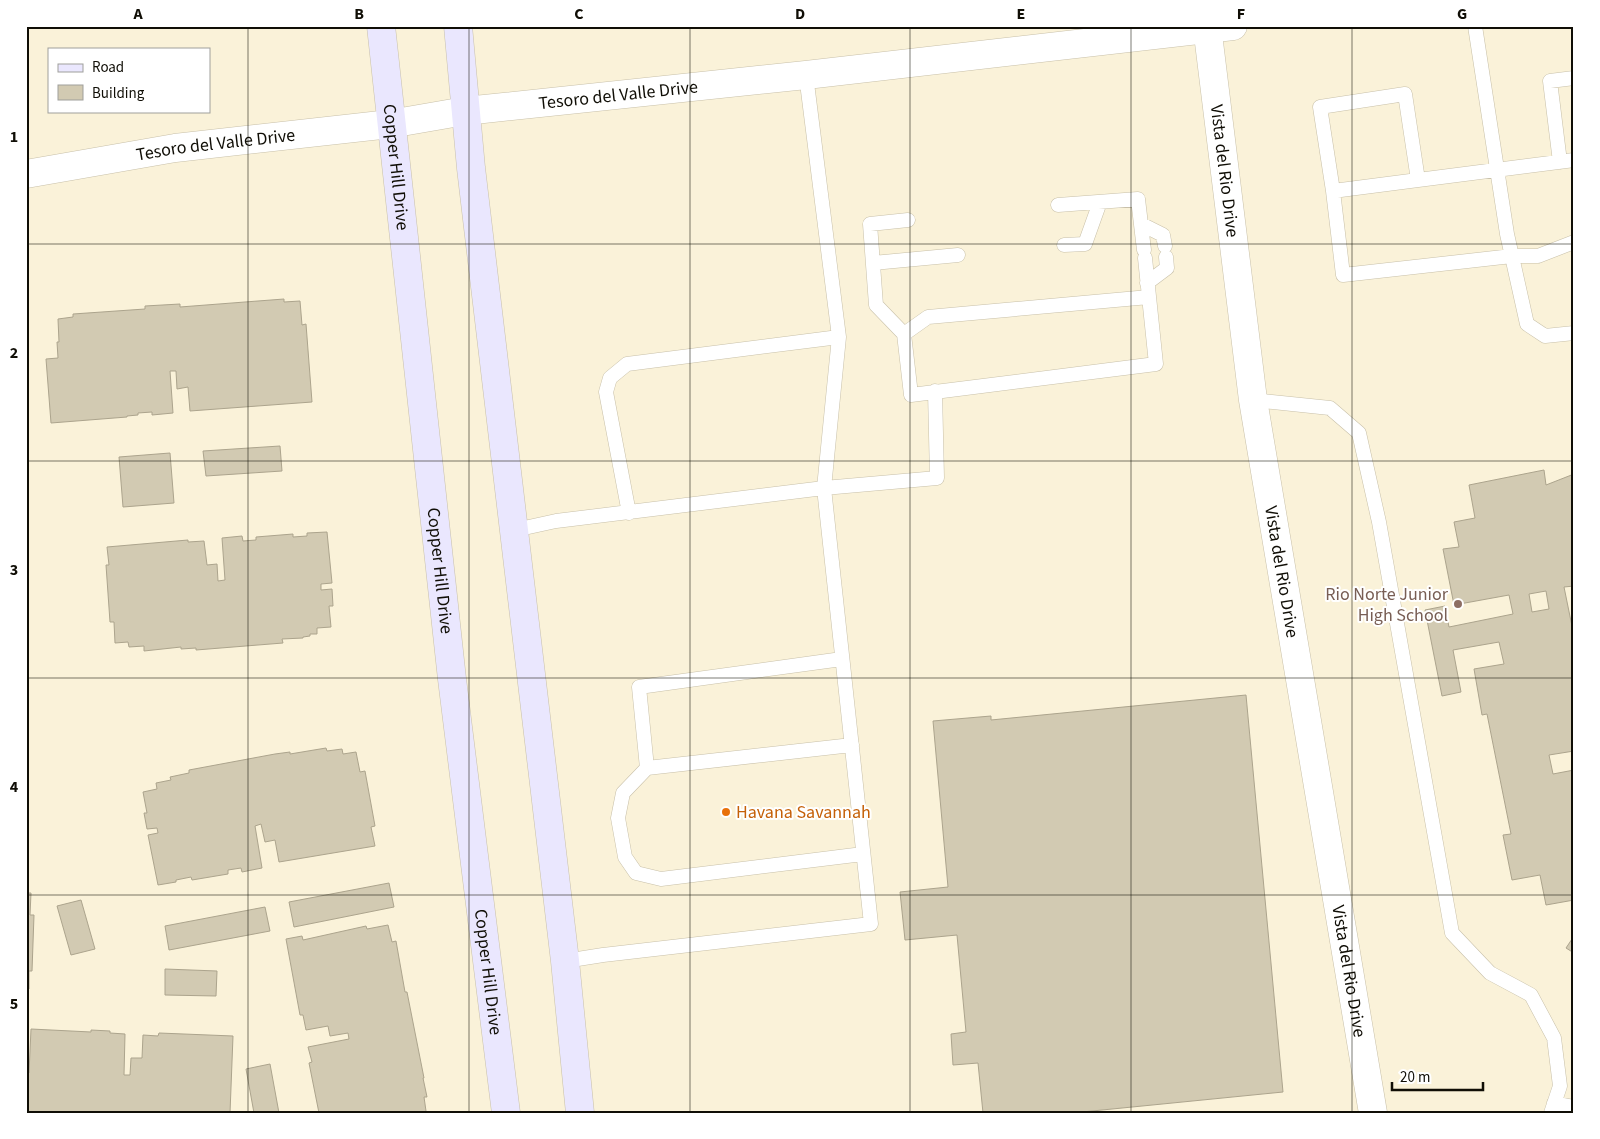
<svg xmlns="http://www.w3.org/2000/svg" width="1600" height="1139" font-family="'Source Sans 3',sans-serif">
<rect width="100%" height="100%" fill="#faf2d9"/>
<path fill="#d2cab2" stroke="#aca48d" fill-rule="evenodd" d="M284,299V302L300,301L302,325L306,324L312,402L190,411L188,387L177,389L176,371H170L173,413L152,415V412L138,413V415L127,416V417L51,423L46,359L58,358L57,342H59L58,319L73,317V314L145,309V306L180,304V307Z
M280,446L282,471L206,476L203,451Z
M170,453L174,503L123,507L119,457Z
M1544,470L1546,485L1574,474V586L1564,587L1574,636V751L1549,755L1553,774L1574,770V900L1546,905L1540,875L1512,880L1503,835L1511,834L1487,714L1482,715L1474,669L1504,664L1499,642L1453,650L1461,692L1442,696L1425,610L1445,606L1449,627L1513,614L1509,595L1454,605L1443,549L1459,547L1454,522L1475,518L1469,485ZM1546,591L1549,609L1532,612L1529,594Z
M327,532L332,583L321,584V590L332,589L333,606H329L331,627L317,628V634H310V636L303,637V638L282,639L283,643L196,650V648L181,649V647L144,651V646L129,647L128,642L115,643L114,622H110L106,565H109L107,547L188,540V542L204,541L207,565L217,564L218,581L225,580L222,538L242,536L243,541L256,540V537L293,534V537L307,536V533Z
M1246,695L1283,1092L1072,1113H983L978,1063L953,1065L951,1034L966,1032L957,935L905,940L900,892L948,887L933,721L991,716V720Z
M326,748L327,751L342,749L343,754L356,752L360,772L365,771L375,826L371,827L375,846L279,862L275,840L265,842L261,824L255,826L262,868L242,872L241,868L228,870V874L192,880L191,877L176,880V882L158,885L148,835L158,833L157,828L147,829L144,813H147L143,792L157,789L156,783L171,780L170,777L189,773V770L275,754L290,752V754Z
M389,883L394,907L294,927L289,902Z
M26,893H31L30,915H34L32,971H29V989H26Z
M81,900L95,949L71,955L57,906Z
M265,907L270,931L169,950L165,926Z
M388,925L392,942L396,941L405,992H407L424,1078H423L427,1097H424L426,1111L425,1113H319L309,1063L312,1062L308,1047L349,1039L348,1033L330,1036L328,1026L306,1030L303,1015H300L286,939L302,936L303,940L366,926L367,929Z
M1574,936V953L1566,948Z
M165,969L217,971L216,996L165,995Z
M31,1029L91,1032V1030L110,1031V1033L125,1034L124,1075H130L131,1058H142L143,1035L158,1036L159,1033L233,1036L230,1113H26V1073H29Z
M270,1064L279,1113H254L246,1069Z"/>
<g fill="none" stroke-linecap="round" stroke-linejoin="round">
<g stroke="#c8c0a9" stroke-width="15">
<path id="service" d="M1475,26L1507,234L1527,324L1545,336L1574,333
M1574,160L1418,180L1405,94L1320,107L1333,191L1343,275L1512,256H1538L1574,242
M1560,162L1550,81L1574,78
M1333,191L1418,180
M1058,205L1138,199L1144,250
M908,220L870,224L876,305L904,334L911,395L1156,364L1145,258
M1141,224L1163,235L1165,246
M1064,245L1085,244L1100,202
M873,263L958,255
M1147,283L1167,268L1166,257
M904,334L928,317L1149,297
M1253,400L1330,408L1359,433L1379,522L1452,933L1490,973L1531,995L1554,1038L1560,1086L1551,1113
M629,513L606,392L610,378L627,364L839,337
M515,530L556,521L824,488L937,478L935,391
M842,659L639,687L647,768L852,745
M647,768L623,793L618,818L625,857L636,873L661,879L863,854
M565,961L603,955L871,924L824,488L839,337L806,75
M1554,1103L1574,1107"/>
</g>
<g stroke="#c8c0a9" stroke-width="29">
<g id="minor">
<path id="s1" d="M1207,26L1253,400L1373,1113"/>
<path id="s2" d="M465,111L806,75L1233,26"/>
</g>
</g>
<g stroke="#c8c0a9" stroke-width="29">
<g id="tertiary">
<path id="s3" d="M26,174L175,148L390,124L465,111"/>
</g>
</g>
<g stroke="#c8c0a9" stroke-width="29">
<g id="secondary">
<path id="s4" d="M381,26L452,679L506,1113"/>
<path d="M458,26L471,168L565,961L580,1113"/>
</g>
</g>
<use href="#service" stroke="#fff" stroke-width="14"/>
<use href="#minor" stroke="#fff" stroke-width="28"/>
<use href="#tertiary" stroke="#fff" stroke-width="28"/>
<use href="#secondary" stroke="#eae7fe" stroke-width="28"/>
</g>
<path fill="none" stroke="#100e06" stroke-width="1" stroke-opacity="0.55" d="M248,26V1113M469,26V1113M690,26V1113M910,26V1113M1131,26V1113M1352,26V1113M26,244H1574M26,461H1574M26,678H1574M26,895H1574"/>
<circle fill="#8d6e63" stroke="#fff" stroke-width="2" cx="1458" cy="604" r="5"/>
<circle fill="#e8710a" stroke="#fff" stroke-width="2" cx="726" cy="812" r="5"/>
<g text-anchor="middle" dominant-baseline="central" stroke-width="4" stroke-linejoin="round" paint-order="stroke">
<g font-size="18" fill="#100e06" stroke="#fff">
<text stroke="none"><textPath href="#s2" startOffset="154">Tesoro del Valle Drive</textPath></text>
<text stroke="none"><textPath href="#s3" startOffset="192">Tesoro del Valle Drive</textPath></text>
<text stroke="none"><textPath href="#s4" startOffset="142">Copper Hill Drive</textPath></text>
<text stroke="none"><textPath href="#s1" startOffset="146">Vista del Rio Drive</textPath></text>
<text stroke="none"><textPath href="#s4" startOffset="548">Copper Hill Drive</textPath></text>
<text stroke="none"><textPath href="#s1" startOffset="551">Vista del Rio Drive</textPath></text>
<text stroke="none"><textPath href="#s4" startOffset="952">Copper Hill Drive</textPath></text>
<text stroke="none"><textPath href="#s1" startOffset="956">Vista del Rio Drive</textPath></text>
</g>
<g font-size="18" fill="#785e54" stroke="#fff" text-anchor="end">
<text x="1448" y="594">Rio Norte Junior<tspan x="1448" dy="21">High School</tspan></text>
</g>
<g font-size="18" fill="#c56008" stroke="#fff" text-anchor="start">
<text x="736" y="812">Havana Savannah</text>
</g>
</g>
<rect width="1600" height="1139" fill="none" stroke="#ffffff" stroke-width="55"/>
<rect x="48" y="48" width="162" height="65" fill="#ffffff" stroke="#9f9f9b"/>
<rect x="58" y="64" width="25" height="8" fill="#eae7fe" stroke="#9f9f9b"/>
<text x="92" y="72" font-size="15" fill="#100e06">Road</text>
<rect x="58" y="85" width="25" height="15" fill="#d2cab2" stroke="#9f9f9b"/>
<text x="92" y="98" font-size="15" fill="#100e06">Building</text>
<path d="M1392 1082v8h91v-8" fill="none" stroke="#100e06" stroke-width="2.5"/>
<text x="1400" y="1082" font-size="15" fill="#100e06" stroke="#ffffff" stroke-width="4" paint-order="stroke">20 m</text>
<rect x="28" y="28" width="1544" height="1084" fill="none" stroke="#100e06" stroke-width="2"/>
<g font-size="16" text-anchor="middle" font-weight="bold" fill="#100e06">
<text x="138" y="19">A</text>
<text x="359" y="19">B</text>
<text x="579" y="19">C</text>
<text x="800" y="19">D</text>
<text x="1021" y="19">E</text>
<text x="1241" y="19">F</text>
<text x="1462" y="19">G</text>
<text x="14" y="142">1</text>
<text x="14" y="358">2</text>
<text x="14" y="575">3</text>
<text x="14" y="792">4</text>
<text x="14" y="1009">5</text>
</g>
</svg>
